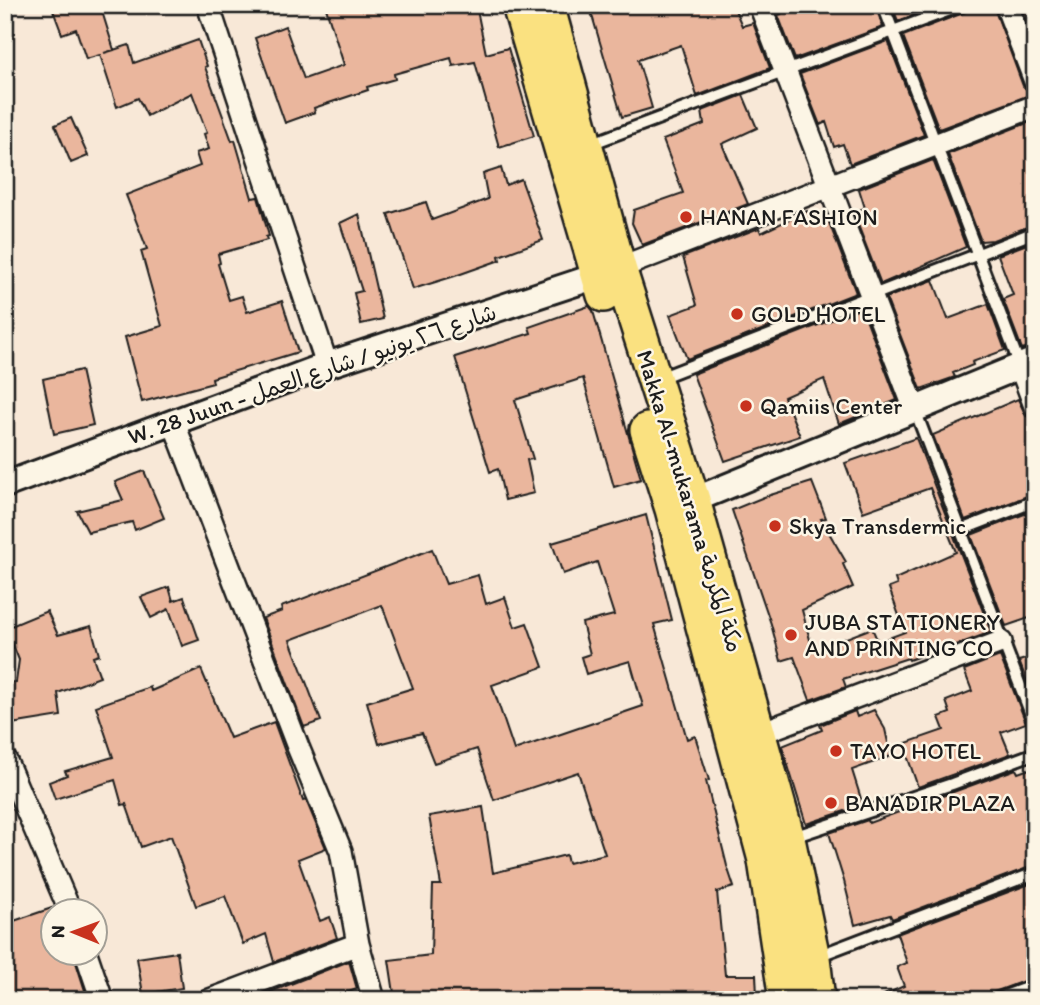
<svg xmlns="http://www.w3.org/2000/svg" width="1040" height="1005" font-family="Itim,'Playpen Sans Arabic',sans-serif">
<rect width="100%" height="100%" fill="#f8e8d7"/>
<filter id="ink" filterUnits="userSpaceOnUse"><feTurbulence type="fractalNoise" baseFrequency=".0143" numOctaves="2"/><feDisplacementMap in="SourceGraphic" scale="14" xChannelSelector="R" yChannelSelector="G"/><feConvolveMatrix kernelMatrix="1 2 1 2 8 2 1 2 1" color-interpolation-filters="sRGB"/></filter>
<g filter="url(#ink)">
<path fill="#eab69d" stroke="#1c1c1c" stroke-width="2" d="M51,5H100L114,50L104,53L129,45L134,63L198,40L207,66L205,67L232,141L235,140L252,198L258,197L269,236L266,237L267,240L218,254L220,263L218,264L229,300L242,296L247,312L282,301L298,352L212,378L213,383L142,402L125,337L162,326L141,251L147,249L126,195L200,166L196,153L209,149L204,134L207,133L192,93L147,116L138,98L117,107L100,55L86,59L76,29L62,34Z
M325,5H476L486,54L508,48L534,136L499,147L475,62L453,66L451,58L394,74L395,79L367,87L368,90L314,108L315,112L285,123L255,38L285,26L304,79L344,65Z
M613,5H733L742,26L753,23L770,68L697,96L681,45L638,60L652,108L622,117L591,12Z
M778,5H875L883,27L795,59L778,15L781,14Z
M892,5H940L898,21Z
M971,5H993L1023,86L1032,94L939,129L903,36L966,12Z
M1020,5H1035V44Z
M888,41L924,135L850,164L843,144L834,147L826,122L820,125L800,74Z
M743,95L757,128L722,144L748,204L642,245L632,223L634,210L683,193L663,140L704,124L702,111Z
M71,118L88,156L71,163L55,125Z
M1035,120V224L993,240L981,241L948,154Z
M933,160L966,247L881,284L853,212L865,208L859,189Z
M501,168L506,185L521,179L543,240L499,256L500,260L455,276L413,289L388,214L426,202L432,220L488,199L483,174Z
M807,211L811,218L825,212L856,293L687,359L670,315L697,305L683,257L759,228L761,233Z
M359,214L383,319L361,324L354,293L362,291L340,223Z
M1035,241V345L1022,349L1003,299L1013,295L998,255Z
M933,280L948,319L988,304L1005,350L972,362L973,365L953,373L955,377L921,389L886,298Z
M589,306L593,311L641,479L614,487L583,378L515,400L533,459L527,460L534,493L505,500L498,469L490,472L455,357L531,333L529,327Z
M862,308L897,400L839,424L824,379L784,397L800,436L725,461L693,374Z
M81,370L93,425L54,434L43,379Z
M1018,399L1026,416L1035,419V493L965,520L933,435Z
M916,438L991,632L943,650L942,648L909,660L908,658L843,679L846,687L810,700L794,657L781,661L771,624L732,510L764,497L812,482L826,518L821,519L846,562L843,564L853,587L802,610L813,651L872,628L878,642L905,632L889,588L897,585L895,579L956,552L930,488L863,512L845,463Z
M144,471L164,518L135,530L132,522L88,532L77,511L123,500L115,482Z
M1035,510V616L1006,626L971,535Z
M646,515L672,620L654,624L687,739L695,736L709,780L706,781L727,866L734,887L717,892L725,975H756L757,995L740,996V1000H395L389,960L431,955L433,885H441L429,816L483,807L493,873L566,855L568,863L605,854L578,772L494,800L477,749L434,763L422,733L379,744L367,702L413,688L382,605L290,640L321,721L304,727L263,618L282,611L281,607L432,549L446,584L478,575L486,604L505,597L515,627L527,623L543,667L492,685L514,750L643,706L630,661L586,674L581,657L590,654L582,623L614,615L597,562L563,574L552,543Z
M169,587L173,601L184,597L199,640L182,646L169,609L151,618L141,597Z
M47,611L58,635L91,626L99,655L93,657L100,677L58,693L61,716L5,725V683L16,682L19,660L6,628Z
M1000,656L1026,723L1001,732L1010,754L918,787L903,744L944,730L939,717L950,713L946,701L972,691L964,670Z
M1035,656V702L1019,661Z
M201,669L230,738L274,722L303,801L306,800L326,848L298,859L320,921L330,917L337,938L274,962L266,934L243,944L225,896L196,906L171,836L141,847L126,804L122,805L115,780L55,799L49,782L67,775L65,771L113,757L96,706L150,687L151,691Z
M874,710L885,729L891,756L852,770L863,805L806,824L782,746L822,730L820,725L855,711L857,717Z
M1035,767V865L892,919L890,915L855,925L844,881L829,833L868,820L869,823L1016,769L1018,773Z
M1035,882V977L991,993L986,1000H873L904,986L897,967L907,963L897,934Z
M52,908V953H73L88,1000H5V924Z
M177,952L182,988L143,994L137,958Z
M349,961L357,989L326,1000H250Z"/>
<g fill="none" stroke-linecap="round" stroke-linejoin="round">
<g stroke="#1c1c1c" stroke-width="16">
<path id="service" d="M883,5L1020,366
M590,144L963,5
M657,379L1035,232
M915,410L1035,725
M961,530L1035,501
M793,837L952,784L1035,753
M815,957L1035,873
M994,1000L1035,985"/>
</g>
<g stroke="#1c1c1c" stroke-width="26">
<path id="minor" d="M208,5L327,365
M760,5L914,407
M1006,5L1035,81
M619,268L1035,106
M1020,366L1035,406
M173,421L298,747L341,851L358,944L374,1000
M758,734L1001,642
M5,759L70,911
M86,953L102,1000
M210,1000L358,944"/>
</g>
<g stroke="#1c1c1c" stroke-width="30">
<path id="tertiary" d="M5,485L327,365L612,271
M679,506L1035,360"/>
</g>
<g stroke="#1c1c1c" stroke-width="38">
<path id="trunk" d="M519,5L604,295
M547,5L619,268L693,500L788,839L813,958L818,1000
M647,430L672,509L765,860L786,1000"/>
</g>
<use href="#service" stroke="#fcf5e5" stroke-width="10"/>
<use href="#minor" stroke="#fcf5e5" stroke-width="21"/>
<use href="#tertiary" stroke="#fcf5e5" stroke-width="24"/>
<use href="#trunk" stroke="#fae180" stroke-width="33"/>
</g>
</g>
<g fill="#c8321e" stroke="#fcf5e5" stroke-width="2.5">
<circle cx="686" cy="217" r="7"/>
<circle cx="737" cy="314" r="7"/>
<circle cx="746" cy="406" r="7"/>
<circle cx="775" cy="526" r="7"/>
<circle cx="791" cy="635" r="7"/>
<circle cx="836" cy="751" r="7"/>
<circle cx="831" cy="803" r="7"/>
</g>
<g text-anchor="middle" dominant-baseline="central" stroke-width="5" stroke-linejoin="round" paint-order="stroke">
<g font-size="23" fill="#1c1c1c" stroke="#fcf5e5" text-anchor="start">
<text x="700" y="217">HANAN FASHION</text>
<text x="751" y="314">GOLD HOTEL</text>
<text x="760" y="406">Qamiis Center</text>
<text x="789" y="526">Skya Transdermic</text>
<text x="805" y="622">JUBA STATIONERY<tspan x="805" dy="26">AND PRINTING CO</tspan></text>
<text x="850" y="751">TAYO HOTEL</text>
<text x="845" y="803">BANADIR PLAZA</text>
</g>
<g font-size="23" fill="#1c1c1c" stroke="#fcf5e5">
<text transform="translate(312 374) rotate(-19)">W. 28 Juun - شارع ٢٦ يونيو / شارع العمل</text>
<text transform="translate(690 501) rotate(73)">Makka Al-mukarama مكة المكرمة</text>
</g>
</g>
<rect width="1040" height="1005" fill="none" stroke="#fcf5e5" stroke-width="28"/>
<rect x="14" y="14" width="1012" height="977" fill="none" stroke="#1c1c1c" stroke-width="2.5" filter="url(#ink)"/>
<g transform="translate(74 932) rotate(271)"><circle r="33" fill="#fcf5e5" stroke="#a29e95" stroke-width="2"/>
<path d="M0-5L12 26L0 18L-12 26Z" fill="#c8321e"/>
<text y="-10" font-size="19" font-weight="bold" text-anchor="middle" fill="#1c1c1c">N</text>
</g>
</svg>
